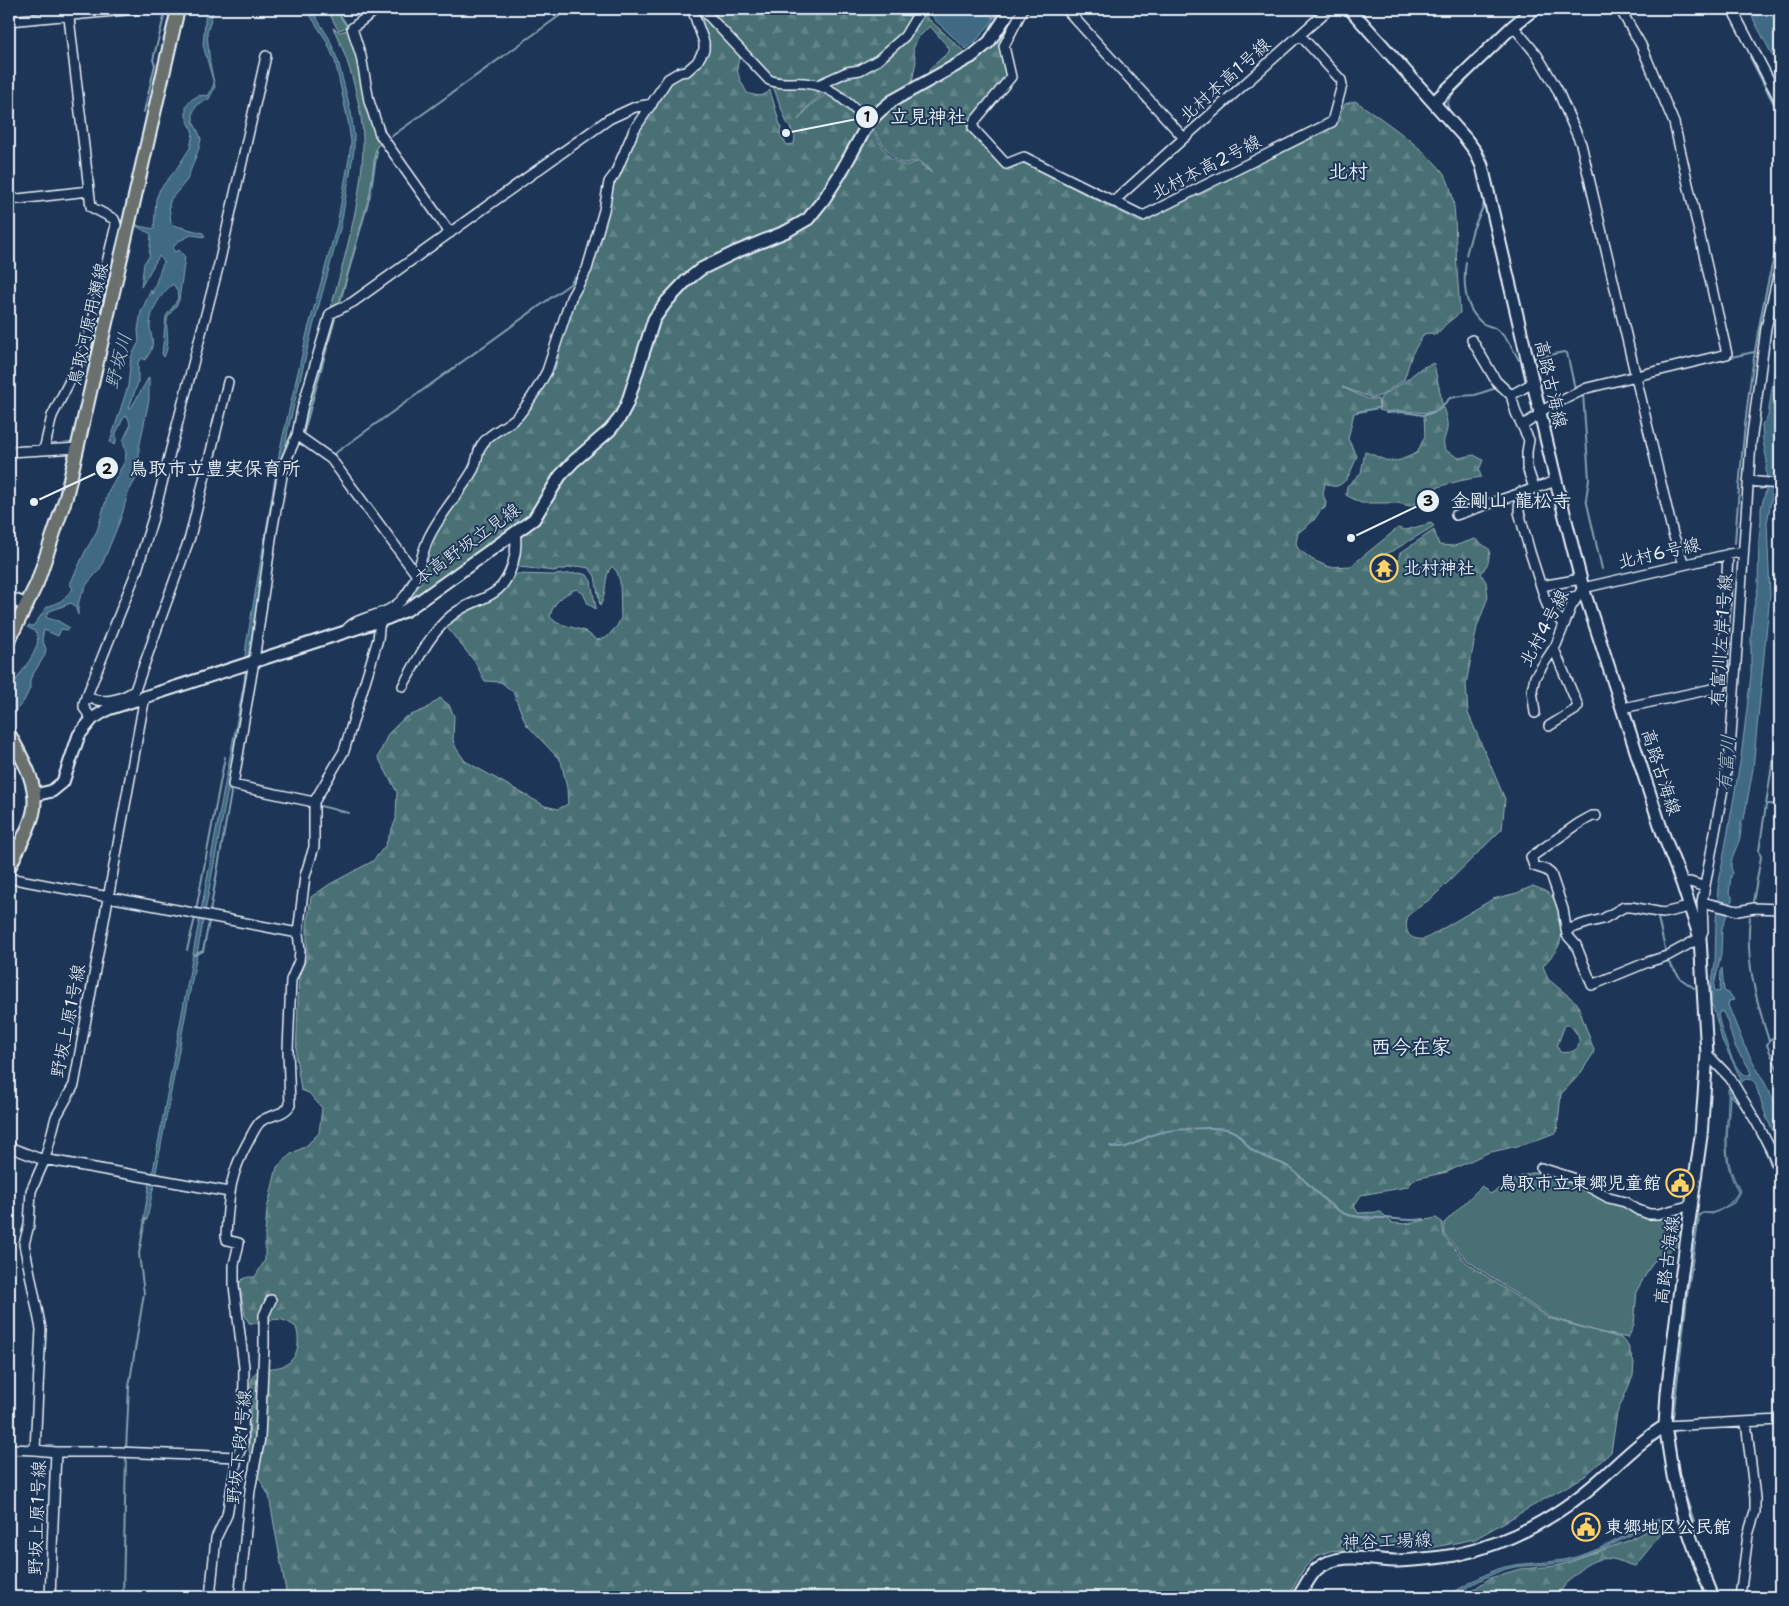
<svg xmlns="http://www.w3.org/2000/svg" width="1789" height="1606" font-family="'Shantell Sans','Klee One',sans-serif">
<defs>
<pattern id="forest-firs" width="22" height="20" patternUnits="userSpaceOnUse" patternTransform="scale(1.25)"><rect width="22" height="20" fill="#497074"/><path d="M5 1l3.5 6h-7zM16 11l3.5 6h-7z" fill="#638589"/></pattern>
</defs>
<rect width="100%" height="100%" fill="#1d3557"/>
<filter id="ink" filterUnits="userSpaceOnUse"><feTurbulence type="fractalNoise" baseFrequency=".02" numOctaves="2"/><feDisplacementMap in="SourceGraphic" scale="10" xChannelSelector="R" yChannelSelector="G"/><feConvolveMatrix kernelMatrix="1 2 1 2 8 2 1 2 1" color-interpolation-filters="sRGB"/></filter>
<g filter="url(#ink)">
<path fill="#497074" stroke="#98b0b6" d="M327,9H335L347,27L339,30L337,28Z
M333,28L340,32L350,29L383,143L377,146L375,152L370,195L338,309L330,311C344,260 362,199 363,146C364,112 349,58 333,28Z
M113,217L122,221L94,346L91,344Z
M336,314L303,436L300,435L301,419L330,319Z
M1535,1172L1555,1173L1625,1204L1640,1214L1686,1210L1676,1246L1653,1262L1637,1290L1634,1325L1628,1338L1599,1332L1549,1317L1468,1261L1445,1235L1444,1223L1482,1186L1490,1194L1522,1176Z"/>
<path fill="url(#forest-firs)" stroke="#98b0b6" fill-rule="evenodd" d="M694,9H699L741,55C733,70 740,79 747,93C757,96 763,98 770,90L781,128L780,134L787,145L794,144L795,136L786,121L773,86L801,85L827,91L810,104L798,120L812,104L829,92L859,117L862,125L825,193L797,223L726,253L663,301L621,409L532,515L412,603L395,609L483,446L515,420L547,374L611,182L633,140L665,85L704,55Z
M709,9H882L891,13L915,17L910,26L877,59L821,82L773,78L754,60Z
M1018,9H1020L1000,45L1007,73L1006,80L968,127L1008,170L1023,162L1141,223L1334,126L1345,104L1355,101C1377,115 1434,155 1446,177C1456,197 1455,223 1456,245C1456,267 1459,291 1460,313L1446,324L1436,335L1430,333L1424,334L1412,354L1404,380L1380,396L1372,398L1342,387L1368,399H1378L1379,408L1354,413L1348,439L1357,456C1353,466 1348,483 1337,486C1333,487 1329,485 1325,483L1323,494L1326,503L1325,508L1320,511L1314,520L1298,533L1296,543L1298,549L1313,560L1329,567L1351,566L1398,528L1406,530L1431,523L1434,526L1396,549L1383,555L1378,560L1375,566L1381,574L1390,573L1398,563L1400,553L1434,530L1439,545L1454,546L1475,539L1490,550L1488,563L1481,574L1486,582L1488,597L1477,627L1466,684L1468,713L1505,799L1502,829L1433,897L1408,915C1404,930 1407,941 1425,939L1493,899L1517,893L1533,886C1540,889 1548,891 1553,898C1560,908 1565,936 1558,947C1554,954 1548,960 1543,966L1548,979L1577,1003L1594,1050L1593,1054L1580,1074L1561,1094L1557,1132L1526,1144L1487,1153L1447,1172L1415,1179L1407,1187L1361,1195L1354,1206L1358,1213L1381,1212L1392,1223L1406,1224L1436,1218L1442,1222L1444,1236L1467,1263L1548,1318L1621,1338L1628,1346L1634,1363L1633,1376L1617,1413L1611,1452L1585,1476L1475,1539L1430,1548L1384,1546L1330,1551L1317,1556L1305,1567L1288,1597H287L269,1496L252,1465L249,1450L251,1383C253,1366 267,1370 279,1367C298,1363 301,1342 296,1327C274,1311 270,1325 249,1323L245,1315L239,1285C242,1277 247,1277 255,1277L265,1260V1234L267,1209L277,1167L291,1154L306,1146L319,1133L322,1108L309,1093L301,1090L296,1057L299,977L307,957V926L311,897L330,884L373,861L385,846L396,819L397,792L378,757L388,734L404,718L426,709L440,698L449,705L454,716L453,740L456,748L465,761L545,806L558,809L568,804L567,788L561,761L526,724L513,692L501,682L485,681L475,662L445,625L448,619C465,611 487,604 502,592C508,587 509,578 517,574L552,575L580,573L587,575L591,581L596,609L588,604L583,593L576,589C563,595 552,603 550,617L557,623L585,631L597,640L606,638L617,626L621,618L620,581L617,572L612,566C603,576 608,592 600,606L595,576L589,568L578,566L554,571L519,567L516,561L521,545L520,535L566,474L610,436L652,334L662,313L696,279L707,270L806,227L871,129C879,139 888,162 903,165C908,166 913,162 918,162L932,173L919,161C913,160 908,164 903,163C891,162 879,136 871,127L884,111L988,49H991ZM1565,1025H1570C1573,1029 1578,1034 1579,1039C1581,1051 1569,1054 1560,1052L1557,1046Z
M921,12L968,55L940,72L928,74L930,68L949,52V48L930,26L918,38L913,49L916,61L911,88L866,114L863,113L821,84L879,61Z
M1434,363C1436,378 1441,391 1442,405C1430,417 1419,411 1404,411C1395,410 1388,413 1379,410L1380,399L1382,396L1404,382L1421,368Z
M1443,407C1445,414 1448,421 1447,429C1445,439 1442,439 1445,450L1459,458L1474,455L1483,460L1479,470L1481,477C1463,480 1425,486 1417,503L1410,506L1398,503H1361L1346,495L1347,486L1361,473L1365,452C1373,454 1377,457 1385,460C1396,464 1407,457 1417,453L1425,436L1424,416L1438,411Z
M1656,1525L1661,1526V1534L1635,1566C1627,1565 1620,1560 1612,1559C1587,1555 1569,1580 1556,1597H1463L1490,1578L1520,1569L1556,1566L1570,1562L1630,1540Z"/>
<path fill="#406b84" stroke="#83a1b2" fill-rule="evenodd" d="M206,9H214L207,33L210,64L215,87L209,99L198,104L193,112V122L198,131L201,139L199,148L187,180L171,199L169,205L171,223L173,225L203,233L205,237L191,235L177,242L173,248L174,252L179,250L185,257L179,300C177,307 171,311 168,317C164,327 172,343 164,357L162,354L166,316L175,304L178,298L177,290L173,284C161,293 150,311 150,326C150,330 151,333 152,338C154,347 150,353 145,360L142,358L138,362V382L129,408H131L149,377V400L139,448V473L128,493L121,518L103,562L100,569L87,584L80,598L78,605V615L75,606L71,603L50,611L46,615L47,618L58,621L70,628L67,630L61,629L58,636L44,630L42,639L46,649L45,655L30,679V688L24,701L15,711L9,729C9,720 6,702 9,694C14,676 47,648 35,631L27,627L29,625L32,626L34,625L47,607L61,601L73,589L70,584L85,552L97,531L109,490L125,461L126,453L123,441L130,426L129,420L127,416L124,417L116,433V443L114,445L110,442L128,386L131,357L139,342L138,330L141,312L151,290L152,294L163,263V260L159,256L141,287L144,263L149,257L151,234L134,225V222L139,226L154,229L156,199L160,189L175,171L190,148L193,133L186,116V107C190,99 199,93 208,96L214,84L203,45Z
M306,9H311L329,38L338,61L351,112L354,135V150L341,225L311,334L288,430L285,450L274,497L250,646L248,657L250,667L238,736L156,1172L154,1188L153,1189L147,1220L143,1221L149,1188L148,1187L153,1171L199,921L198,916L201,911L244,682C246,670 244,659 246,646L280,449L307,333L337,225L349,159L351,142L348,121L335,61L326,40Z
M932,9H982L994,19L977,40L966,49L935,20L932,15Z
M1748,9H1767L1780,29V70Z
M1510,34L1511,35L1450,98C1449,101 1448,102 1448,105C1449,120 1493,147 1489,170L1486,160L1472,138L1447,109V101L1449,97Z
M1780,331V442L1776,474L1767,523L1770,594L1753,769L1744,819L1741,822C1741,827 1741,834 1740,838C1737,849 1727,862 1733,873L1731,876L1729,893L1732,896V901L1722,928L1721,954L1714,986L1715,992L1720,991L1721,969L1722,968L1724,991L1730,994L1734,1000L1729,1001L1728,1005L1744,1045L1774,1100L1780,1114V1145L1767,1119L1755,1083L1752,1080L1746,1079L1730,1089V1093C1746,1107 1780,1171 1780,1191C1770,1163 1753,1116 1730,1095C1729,1135 1720,1153 1740,1191L1734,1203L1713,1214L1703,1213L1699,1216V1223H1697L1698,1215C1704,1211 1708,1214 1714,1212C1725,1209 1732,1202 1738,1192C1718,1153 1729,1130 1728,1089L1741,1079L1722,1040L1713,1006H1710L1712,1004H1710L1712,997L1711,988L1715,963L1716,923L1718,888L1741,757L1751,675V638L1753,612L1758,587L1759,539L1761,521V508L1767,486L1766,469L1767,461L1763,441L1762,424L1766,420L1768,416ZM1722,1011C1730,1023 1730,1036 1736,1048C1741,1058 1750,1065 1751,1076C1749,1075 1744,1075 1743,1074C1732,1067 1720,1026 1718,1014Z
M1659,1519H1677L1676,1521H1658L1652,1523C1625,1539 1594,1555 1564,1562C1545,1566 1525,1564 1506,1569C1487,1575 1468,1587 1451,1597H1444C1462,1588 1480,1576 1498,1569C1519,1562 1541,1564 1563,1560C1595,1554 1625,1536 1653,1520Z"/>
<g fill="none" stroke-linecap="round" stroke-linejoin="round">
<path stroke="#83a1b2" stroke-width="2" d="M336,9L348,27
M1614,9L1623,23
M992,17H995L1001,9
M1634,42L1643,60
M1750,57L1780,116
M144,112L155,65L153,60L164,17
M1668,120L1672,132
M388,139L569,9
M1677,156L1679,164
M1466,255L1473,229L1483,207L1484,202
M1466,262C1463,283 1464,308 1482,323C1486,326 1492,326 1496,329C1507,337 1513,349 1519,360
M1717,292L1731,350
M339,305L370,195L377,151
M1529,341L1534,358H1535L1564,352L1567,353L1575,389
M1727,358L1754,352
M549,375L555,368L560,343
M1642,379L1672,372
M1583,394L1589,479L1586,499L1602,569
M1357,412L1378,408
M1386,413L1403,412L1423,415L1437,411L1450,398L1461,396L1475,395L1499,387
M303,435L335,319
M334,454L570,284L575,277
M1760,489L1767,487
M1735,543C1742,439 1752,335 1780,234
M1768,804L1780,805
M320,806L349,813
M1753,902L1761,857L1759,851L1776,739L1780,658
M196,910L225,757
M210,912L231,793L228,785
M1657,914L1666,953
M1750,917C1745,960 1756,1000 1769,1041L1767,1045L1780,1075
M187,950L195,918
M194,955L203,951L209,922
M1667,960L1681,979L1694,988
M1769,1041L1780,1035
M1110,1146C1127,1153 1138,1139 1155,1134C1168,1129 1218,1126 1230,1130C1241,1133 1244,1144 1252,1150C1264,1159 1278,1160 1290,1168C1308,1181 1325,1205 1345,1214C1358,1219 1373,1217 1386,1218C1399,1219 1411,1222 1424,1219
M51,1155L127,1169
M1673,1418L1687,1297L1698,1222
M1766,1425H1780
M1691,1429L1676,1430L1673,1434L1679,1476L1694,1521
M126,1450L129,1387L144,1293L139,1254L145,1219
M123,1597L126,1455
M1745,1597L1747,1580"/>
<g stroke="#e8f1f8" stroke-width="12">
<path id="street" d="M377,9L352,28L361,56L369,101L380,134L450,233
M702,9L769,80C780,85 792,82 804,83C835,86 847,103 869,122
M1023,9L1004,46L1011,77L974,122L973,128L1006,164L1024,157L1143,216L1332,122L1342,85L1341,80L1300,35
M1066,9L1184,138L1329,9
M1732,9L1780,101
M9,21L136,9
M1513,26L1537,55L1557,89L1581,144L1673,534L1684,564
M818,85L847,72L860,70L878,60L905,36L921,9
M9,200L89,191
M1113,202L1184,138
M1472,340L1496,381L1511,395L1516,413L1529,440L1527,452V467L1534,488
M1511,395L1533,383
M1539,412L1587,388L1727,354L1674,123L1641,45L1620,9
M1522,426L1540,414
M297,435L331,459L416,574
M44,450L52,416L86,349L116,225L114,219L91,207L68,9
M9,452L78,448
M1748,481L1780,484
M1520,492L1519,512L1530,552L1547,605L1564,625
M1456,515L1556,481
M1541,586L1581,579
M1547,605L1579,595
M347,629C359,614 389,618 405,596C419,579 420,556 429,537C442,511 460,493 473,470C477,463 477,455 480,448C487,433 507,427 518,416C529,403 539,386 547,371L571,298L587,269L604,210L609,182L615,174L634,130L668,79L680,72L687,71L697,62L704,50V42L692,9
M403,686C416,663 429,634 451,616C477,594 501,604 513,563C516,552 517,544 515,533
M86,696C101,705 122,700 135,690L190,537L228,382
M1623,708L1721,687L1724,681L1723,657L1728,554
M1535,713L1532,690L1535,677L1556,645L1571,607L1583,588L1743,551
M92,719L84,708V703L137,570L153,518L219,264L266,56
M1549,726L1575,710L1578,706L1554,649
M314,802L233,785L254,661L272,532L284,465L297,435L302,409L330,314L353,302L609,119L635,107L652,104
M1596,816H1592L1578,824L1531,857L1534,866L1546,870L1551,874L1563,909L1567,935L1576,945L1592,985L1648,962L1667,956L1700,938L1703,931L1702,902L1730,751L1751,443L1766,328L1780,267
M9,878L298,933
M1682,883L1690,882L1705,887
M1702,902L1738,911L1754,908L1780,909
M1566,930L1587,923L1603,919L1624,907H1631L1663,913L1689,907
M1707,1054L1730,1078L1757,1123L1773,1154L1780,1173
M9,1147L38,1158L229,1192
M1541,1168L1573,1178L1609,1198L1625,1202L1638,1210L1649,1214H1658L1692,1205
M1665,1426L1780,1420
M9,1449L35,1450
M56,1452H119L237,1457
M50,1597L56,1452L35,1450L41,1329L24,1244L29,1225L31,1191L45,1159L56,1117L74,1085L145,696
M210,1597L216,1538L227,1515L237,1457L243,1444L244,1367L234,1286V1265L239,1243L227,1240L226,1235C229,1196 229,1176 248,1142C252,1135 255,1127 260,1122C269,1114 284,1116 290,1105L288,1050L291,980L299,961L300,950L298,933L305,876L314,847V802L344,751L378,639L380,620
M236,1597L240,1590L250,1490L260,1438L264,1345V1315L271,1300
M1740,1597L1748,1535L1755,1512V1498L1746,1422"/>
</g>
<g stroke="#e8f1f8" stroke-width="15">
<path id="secondary" d="M1350,9L1466,139L1475,151L1482,166L1556,481L1583,588L1662,831L1682,883L1700,938L1707,1054L1701,1136L1682,1272L1667,1393L1665,1426L1673,1476L1684,1518L1702,1570L1713,1597
M1434,102L1513,26L1534,9
M9,598L27,605
M35,795L52,791L63,782L79,735L92,719L108,709L388,618L407,610L534,519L560,476L574,461L610,430L619,419L627,404L654,319L667,301L686,281L701,269L736,252L787,231L808,219L824,199L840,174L869,122L880,111L892,101L971,57L989,42L1011,9
M1298,1597C1304,1589 1309,1576 1317,1569C1340,1550 1372,1561 1398,1561C1416,1560 1437,1558 1455,1555C1512,1543 1561,1515 1604,1476C1624,1458 1642,1440 1665,1426"/>
</g>
<g stroke="#e8f1f8" stroke-width="16">
<path id="primary" d="M9,640L37,583L66,497L178,9
M9,734C22,758 40,786 33,814C28,833 16,851 9,868"/>
</g>
<use href="#street" stroke="#1d3557" stroke-width="9"/>
<use href="#secondary" stroke="#1d3557" stroke-width="11"/>
<use href="#primary" stroke="#6a706d" stroke-width="12"/>
</g>
</g>
<defs>
<g id="temple-ring" transform="scale(1.4375)"><circle r="9.5" fill="#1d3557" stroke="#ffd166" stroke-width="1.5"/><path d="M0-6L5-2H3V0L6.5 2.5H4V6H1.5V3h-3V6H-4V2.5H-6.5L-3 0V-2H-5Z" fill="#ffd166"/></g>
<g id="civic-ring" transform="scale(1.4375)"><circle r="9.5" fill="#1d3557" stroke="#ffd166" stroke-width="1.5"/><path d="M-.6-6.5H3V-4.5H.6V-3L4-1V1h2V6H-6V1h2V-1L-.6-3ZM-1.2 2.5V6h2.4V2.5Z" fill="#ffd166"/></g>
</defs>
<g fill-rule="evenodd">
<use href="#temple-ring" x="1384" y="568"/>
<use href="#civic-ring" x="1680" y="1183"/>
<use href="#civic-ring" x="1586" y="1527"/>
</g>
<g text-anchor="middle" dominant-baseline="central" stroke-width="4" stroke-linejoin="round" paint-order="stroke">
<g font-size="18" fill="#e8f1f8" stroke="#1d3557">
<text transform="translate(1225 80) rotate(-42)">北村本高1号線</text>
<text transform="translate(1206 167) rotate(-27)">北村本高2号線</text>
<text transform="translate(88 324) rotate(-77)">鳥取河原用瀬線</text>
<text transform="translate(1551 384) rotate(77)">高路古海線</text>
<text transform="translate(467 544) rotate(-36)">本高野坂立見線</text>
<text transform="translate(1659 553) rotate(-13)">北村6号線</text>
<text transform="translate(1544 628) rotate(-62)">北村4号線</text>
<text transform="translate(1721 640) rotate(-86)">有富川左岸1号線</text>
<text transform="translate(1661 772) rotate(72)">高路古海線</text>
<text transform="translate(68 1021) rotate(-79)">野坂上原1号線</text>
<text transform="translate(1667 1260) rotate(-82)">高路古海線</text>
<text transform="translate(239 1447) rotate(-84)">野坂下段1号線</text>
<text transform="translate(37 1518) rotate(-88)">野坂上原1号線</text>
<text transform="translate(1387 1541) rotate(-2)">神谷工場線</text>
</g>
<g font-size="18" font-weight="bold" fill="#e8f1f8" stroke="#1d3557" text-anchor="start">
<text x="1403" y="568">北村神社</text>
<text x="1661" y="1183" text-anchor="end">鳥取市立東郷児童館</text>
<text x="1605" y="1527">東郷地区公民館</text>
</g>
<g font-size="19" font-style="italic" fill="#adc2cf" stroke="#1d3557">
<text transform="translate(118 361) rotate(-75)">野坂川</text>
<text transform="translate(1726 763) rotate(-85)">有富川</text>
</g>
<g font-size="20" font-weight="bold" fill="#e8f1f8" stroke="#1d3557">
<text x="1348" y="171">北村</text>
<text x="1411" y="1047">西今在家</text>
</g>
</g>
<path fill="none" stroke="#e8f1f8" stroke-width="2" d="M786 133L867 117M34 502L107 468M1351 538L1428 501"/>
<g fill="#e8f1f8" stroke="#1d3557" stroke-width="2">
<circle cx="786" cy="133" r="5"/>
<circle cx="34" cy="502" r="5"/>
<circle cx="1351" cy="538" r="5"/>
<circle cx="867" cy="117" r="12"/>
<circle cx="107" cy="468" r="12"/>
<circle cx="1428" cy="501" r="12"/>
</g>
<g font-size="15" text-anchor="middle" font-weight="bold" fill="#111">
<text x="867" y="122">1</text>
<text x="107" y="474">2</text>
<text x="1428" y="506">3</text>
</g>
<g font-size="19" text-anchor="middle" font-weight="bold" fill="#e8f1f8" stroke="#1d3557" stroke-width="4" stroke-linejoin="round" paint-order="stroke">
<text x="928" y="123">立見神社</text>
<text x="215" y="475">鳥取市立豊実保育所</text>
<text x="1511" y="507">金剛山 龍松寺</text>
</g>
<rect width="1789" height="1606" fill="none" stroke="#1d3557" stroke-width="30"/>
<rect x="15" y="15" width="1759" height="1576" fill="none" stroke="#e8f1f8" stroke-width="2" filter="url(#ink)"/>
</svg>
